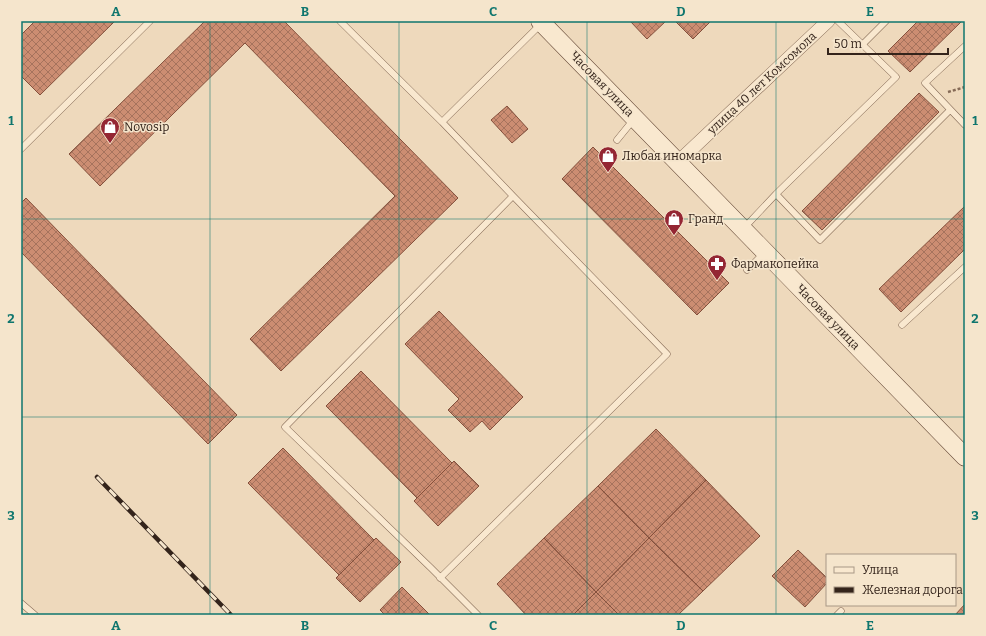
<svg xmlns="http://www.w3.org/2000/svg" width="986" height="636" font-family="Bitter,serif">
<defs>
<pattern id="building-cross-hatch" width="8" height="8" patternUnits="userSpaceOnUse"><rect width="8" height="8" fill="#cc8d72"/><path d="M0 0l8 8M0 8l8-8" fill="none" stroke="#a6735d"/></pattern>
</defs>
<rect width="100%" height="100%" fill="#eed9bc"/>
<path fill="url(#building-cross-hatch)" stroke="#84503c" d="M35,21H115L40,95L21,76V35Z
M205,21H284L458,198L281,371L250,339L395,196L245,43L100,186L69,154Z
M630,21H666L647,39Z
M675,21H711L693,39Z
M918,21H962L910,72L888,51Z
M919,93L939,112L822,230L802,211Z
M507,106L528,129L512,143L491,120Z
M593,147L729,283L697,315L562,179Z
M26,198L237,415L208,444L21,252V203Z
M965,206V249L901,312L879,289Z
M439,311L523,397L490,430L482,421L470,432L448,410L459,399L405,344Z
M361,371L452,463L417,498L326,406Z
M656,429L706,480L649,538L598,486Z
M283,448L374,540L339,575L248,483Z
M454,461L479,486L438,526L414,501Z
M706,480L760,536L703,591L649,538Z
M598,486L649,538L596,592L544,538Z
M376,538L401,562L360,602L336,578Z
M544,538L596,592L573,615H526L497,584Z
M649,538L703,591L678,615H619L596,592Z
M798,550L827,578V583L805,607L772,576Z
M402,587L430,615H385L380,610Z
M596,592L619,615H573Z
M965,604V615H955Z"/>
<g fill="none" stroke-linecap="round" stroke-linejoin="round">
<g stroke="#856a56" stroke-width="7">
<path id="lane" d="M340,21L442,122
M862,45L886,21
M965,46L925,83L965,125
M617,140L634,119
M21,149L150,21
M776,194L820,240L950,110
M744,228L776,194L896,77L838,21
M747,270L764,253
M902,325L965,267
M440,578L667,354L513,196
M21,603L35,615
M478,615L431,568L285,427L513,196L442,122L541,24
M837,615L841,611"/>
</g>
<g stroke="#856a56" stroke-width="14">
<path id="street" d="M678,162L828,21"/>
</g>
<g stroke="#674b39" stroke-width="19">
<path id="secondary" d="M540,21L965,457"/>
</g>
<path stroke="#856a56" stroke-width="2.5" stroke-dasharray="3 2" stroke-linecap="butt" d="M948,92L965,87"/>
<use href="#lane" stroke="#f9e8cf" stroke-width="6"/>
<use href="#street" stroke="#f9e8cf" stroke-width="13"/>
<use href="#secondary" stroke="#f9e8cf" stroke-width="18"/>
<g stroke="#34241b" stroke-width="4.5">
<path id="rail" d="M97,477L231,615"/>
</g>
<use href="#rail" stroke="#f5e5cc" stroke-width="3" stroke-dasharray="9" stroke-linecap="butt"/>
</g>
<path fill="none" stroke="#0f766e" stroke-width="1" stroke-opacity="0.55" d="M210,21V615M399,21V615M587,21V615M776,21V615M21,219H965M21,417H965"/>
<defs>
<g id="shop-pin" transform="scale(1)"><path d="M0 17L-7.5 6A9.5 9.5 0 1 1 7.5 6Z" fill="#942633" stroke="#f5e5cc"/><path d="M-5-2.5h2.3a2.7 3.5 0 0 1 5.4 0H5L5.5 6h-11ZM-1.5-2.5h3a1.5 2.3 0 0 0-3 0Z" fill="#fff"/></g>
<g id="pharmacy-pin" transform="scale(1)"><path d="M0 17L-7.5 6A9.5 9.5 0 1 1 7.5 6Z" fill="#942633" stroke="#f5e5cc"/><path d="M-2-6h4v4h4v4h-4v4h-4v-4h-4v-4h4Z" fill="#fff"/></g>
</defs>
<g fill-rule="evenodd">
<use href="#shop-pin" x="110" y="127"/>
<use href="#shop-pin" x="608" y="156"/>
<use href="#shop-pin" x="674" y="219"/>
<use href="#pharmacy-pin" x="717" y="264"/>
</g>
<g text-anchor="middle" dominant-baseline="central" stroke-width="3" stroke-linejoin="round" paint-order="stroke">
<g font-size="12" fill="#34241b" stroke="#f5e5cc">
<text transform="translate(762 83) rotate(-43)">улица 40 лет Комсомола</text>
<text transform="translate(602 84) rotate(46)">Часовая улица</text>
<text transform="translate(828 317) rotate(46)">Часовая улица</text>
</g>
<g font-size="12" fill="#34241b" stroke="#f5e5cc" text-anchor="start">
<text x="124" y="127">Novosip</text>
<text x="622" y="156">Любая иномарка</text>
<text x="688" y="219">Гранд</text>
<text x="731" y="264">Фармакопейка</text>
</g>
</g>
<rect width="986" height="636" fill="none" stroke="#f5e5cc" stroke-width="44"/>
<rect x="826" y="554" width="130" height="52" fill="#f5e5cc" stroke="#a89885"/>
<rect x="834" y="567" width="20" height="6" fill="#f9e8cf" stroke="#a89885"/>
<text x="862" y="574" font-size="12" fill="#34241b">Улица</text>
<rect x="834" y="587" width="20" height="6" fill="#34241b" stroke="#a89885"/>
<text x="862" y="594" font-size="12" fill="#34241b">Железная дорога</text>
<path d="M828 48v6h120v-6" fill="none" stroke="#34241b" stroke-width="2"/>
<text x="834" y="48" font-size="12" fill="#34241b" stroke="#f5e5cc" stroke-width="3" paint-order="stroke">50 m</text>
<rect x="22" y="22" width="942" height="592" fill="none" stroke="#0f766e" stroke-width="1.5"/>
<g font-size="13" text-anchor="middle" font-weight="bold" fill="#0f766e">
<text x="116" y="16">A</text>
<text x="305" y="16">B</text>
<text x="493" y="16">C</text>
<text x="681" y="16">D</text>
<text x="870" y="16">E</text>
<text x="11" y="125">1</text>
<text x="975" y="125">1</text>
<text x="11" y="323">2</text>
<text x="975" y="323">2</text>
<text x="11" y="520">3</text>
<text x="975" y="520">3</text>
<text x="116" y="630">A</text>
<text x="305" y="630">B</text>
<text x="493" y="630">C</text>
<text x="681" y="630">D</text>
<text x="870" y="630">E</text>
</g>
</svg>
